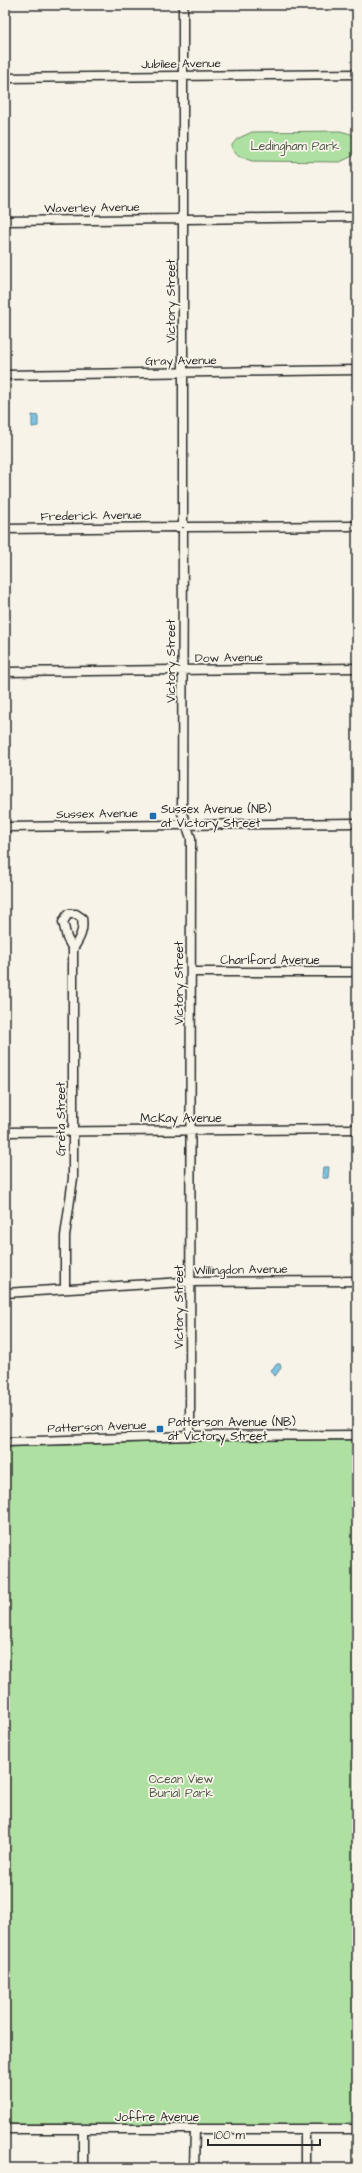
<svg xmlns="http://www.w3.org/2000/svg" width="362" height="2173" font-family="'Architects Daughter',sans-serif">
<rect width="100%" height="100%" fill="#f7f3e8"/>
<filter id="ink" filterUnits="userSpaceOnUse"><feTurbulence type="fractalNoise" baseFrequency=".025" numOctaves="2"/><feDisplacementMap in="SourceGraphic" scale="8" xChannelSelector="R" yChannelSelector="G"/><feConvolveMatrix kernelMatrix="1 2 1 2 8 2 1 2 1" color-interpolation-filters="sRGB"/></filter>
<g filter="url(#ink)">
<path fill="#ade0a1" stroke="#6c8666" d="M340,131L351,134L357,139V154L340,162L252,161L238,156L232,149V145L237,139L252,132Z
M357,1440V2125L5,2124V1447L188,1441Z"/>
<path fill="#7fc3e0" stroke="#5d8698" d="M32,415L38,416V426L32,427Z
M323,1167H329L328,1178H322Z
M277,1364H280L281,1368L275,1376L271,1370Z"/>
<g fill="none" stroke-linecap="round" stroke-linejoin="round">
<g stroke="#2b2b2b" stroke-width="11">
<path id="minor" d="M5,78L357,74
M183,215V5
M186,219L357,217
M5,221L179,219
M183,223V523
M5,375L357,370
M188,527L357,526
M5,529L178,527
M183,532L182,813L191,838L190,1436
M5,672L357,668
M5,827L357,823
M191,972H350
M5,1132L357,1129
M65,1289V1236L73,1178V949C80,938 84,931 82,918L76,914H68L63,922L67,938L73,949
M5,1293L183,1282L357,1281
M5,1442L190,1436L357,1435
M5,2129H357
M83,2168V2129
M194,2168L195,2129
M305,2168V2129"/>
</g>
<use href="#minor" stroke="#f7f3e8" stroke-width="8"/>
</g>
</g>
<g fill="#1f6fb2" stroke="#f7f3e8" stroke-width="1.5">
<rect x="149" y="812" width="8" height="8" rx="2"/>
<rect x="156" y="1425" width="8" height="8" rx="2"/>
</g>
<g text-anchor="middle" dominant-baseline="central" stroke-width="3.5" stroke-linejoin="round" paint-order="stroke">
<g font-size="12" fill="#2b2b2b" stroke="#f7f3e8">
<text transform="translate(181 64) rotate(-1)">Jubilee Avenue</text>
<text transform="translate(92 208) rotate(-1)">Waverley Avenue</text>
<text transform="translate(171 301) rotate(-90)">Victory Street</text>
<text transform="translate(181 361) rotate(-1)">Gray Avenue</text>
<text transform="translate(91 516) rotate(-1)">Frederick Avenue</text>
<text transform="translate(229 658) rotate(-1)">Dow Avenue</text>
<text transform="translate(171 661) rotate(-90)">Victory Street</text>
<text transform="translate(97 814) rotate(-1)">Sussex Avenue</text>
<text x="270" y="960">Charlford Avenue</text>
<text transform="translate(179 983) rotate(-90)">Victory Street</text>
<text x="181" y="1118">McKay Avenue</text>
<text transform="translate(61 1119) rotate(-90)">Greta Street</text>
<text transform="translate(241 1270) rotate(-1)">Willingdon Avenue</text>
<text transform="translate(179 1307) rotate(-90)">Victory Street</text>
<text transform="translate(97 1427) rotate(-2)">Patterson Avenue</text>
<text x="157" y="2117">Joffre Avenue</text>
</g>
<g font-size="12" fill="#4c5848" stroke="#f7f3e8">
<text x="295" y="146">Ledingham Park</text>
<text x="181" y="1779">Ocean View<tspan x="181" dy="14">Burial Park</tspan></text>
</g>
<g font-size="12" fill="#2b2b2b" stroke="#f7f3e8" text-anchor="start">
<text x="161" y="809">Sussex Avenue (NB)<tspan x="161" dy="14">at Victory Street</tspan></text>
<text x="168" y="1422">Patterson Avenue (NB)<tspan x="168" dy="14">at Victory Street</tspan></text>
</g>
</g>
<rect width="362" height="2173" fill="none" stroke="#f7f3e8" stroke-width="20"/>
<rect x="10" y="10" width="342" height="2153" fill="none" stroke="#2b2b2b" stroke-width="1.5" filter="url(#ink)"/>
<path d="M208 2139v6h112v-6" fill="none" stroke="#2b2b2b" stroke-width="2"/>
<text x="214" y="2139" font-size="12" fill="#2b2b2b" stroke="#f7f3e8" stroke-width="3" paint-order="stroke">100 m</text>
</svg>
